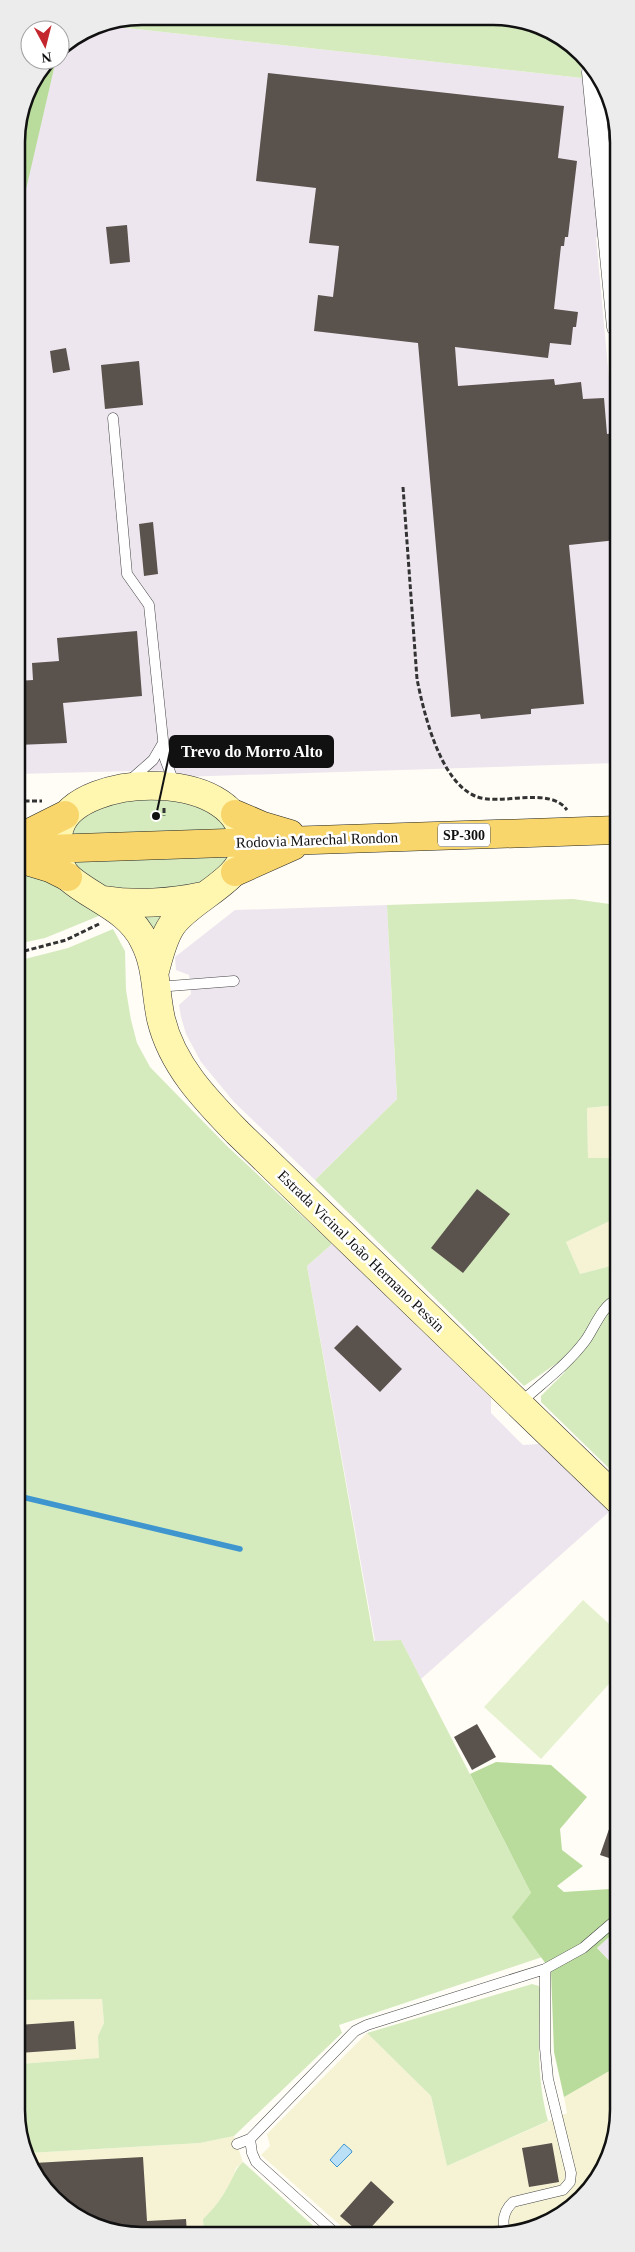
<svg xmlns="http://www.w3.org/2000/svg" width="635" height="2252" font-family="'Times New Roman',serif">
<rect width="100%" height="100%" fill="#fffdf5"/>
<path fill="#eee6ef" d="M100,25L582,78L579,52L582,53L616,118L617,236L596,237L617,466V763L180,777L174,770L17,774V210L20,211L56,60H60V48L94,26Z
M387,905L397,1099L315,1180L234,1102L201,1062L186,1034L181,1017L179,1005L191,994L189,975L176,970L175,957L235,910Z
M332,1244L491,1398V1413L523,1445L539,1444L609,1512L421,1679L401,1640L375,1641L307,1266Z
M618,1929V1970L597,1948Z"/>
<path fill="#f6f3d4" d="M617,1105V1158H588L587,1108Z
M618,1217V1264L580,1274L566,1242Z
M102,1999L104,2023L98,2036L100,2058L19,2064L18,2000Z
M367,2033L431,2096L447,2166L567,2113L564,2097L618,2066V2118L609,2158L587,2193L556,2219L517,2233H349L261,2155L270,2146L267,2134Z
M234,2136L243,2162L236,2168L232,2181L213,2210L203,2219L204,2233H118L53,2199L29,2153L200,2143Z"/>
<path fill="#d5ebbd" d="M142,16L518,19L579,52L582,78L100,25Z
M128,794L216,804L236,850L160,935L73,873L70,822Z
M17,867L111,911L45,938L17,944Z
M573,899L617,905V1105L587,1108L588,1158H617L618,1217L566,1242L580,1274L618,1264V1477L541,1402V1396L565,1372L557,1363L524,1386L315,1180L397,1099L387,905Z
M113,929L125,951L126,990L131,1020L137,1043L150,1067L227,1146L332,1244L307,1266L374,1641L401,1640L531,1893L572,1947L339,2025L342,2033L234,2136L200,2143L29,2153L19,2134V2064L99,2058L98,2036L104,2023L102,1999L18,2000L17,961L68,948Z
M532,1984L539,1986L540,1989C539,2034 536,2078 548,2121L447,2166L431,2096L367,2033Z
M243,2162L321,2233H204L203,2219C214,2209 223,2196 230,2183C235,2174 235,2169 243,2162Z"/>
<path fill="#b9dc9c" d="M49,60H56L21,211L17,210V134L26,94Z
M496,1762L551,1765L587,1797L560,1829L562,1850L583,1866L557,1886L564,1892L610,1889L618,1894V1929L597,1948L618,1970V2066L564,2097L554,2052L551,1971L512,1917L531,1893L470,1774Z"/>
<path fill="#e6f2cf" d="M583,1600L618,1632V1674L541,1759L484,1707Z"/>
<path fill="#b9e0f7" stroke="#3f96cf" d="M344,2144L351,2150L352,2152L337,2167L330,2160Z"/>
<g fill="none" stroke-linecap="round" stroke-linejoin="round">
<path stroke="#3f96cf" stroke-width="5.5" d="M18,1496L240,1549"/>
</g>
<path fill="#5a524d" d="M268,73L564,106L558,158L577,161L568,237H565L564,246H561L554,309L578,312L576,327H573L571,345L550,343L548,358L455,347L458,386L554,379L555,385L581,382L583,399L604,398L607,434L614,433L617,466V540L569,545L584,704L531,709V714L481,719L480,714L451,717L418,343L314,331L318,295L333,297L339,246L309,243L316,188L256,181Z
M127,225L130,262L110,264L106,227Z
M66,348L70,370L53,373L50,351Z
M139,361L143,405L105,409L101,365Z
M153,522L158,574L144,576L139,524Z
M137,631L142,696L63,703L67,743L17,745V681L33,680L32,663L59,661L57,638Z
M477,1189L510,1214L463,1273L431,1248Z
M357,1325L402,1369L380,1392L334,1348Z
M477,1724L496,1757L472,1770L454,1737Z
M616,1809H618V1853L615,1860L600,1855Z
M74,2021L76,2049L19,2053L18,2025Z
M552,2143L559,2182L529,2187L522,2148Z
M143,2157L147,2221L186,2219L187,2233H118L53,2199L34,2163Z
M371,2181L394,2202L366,2233H360L340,2216Z"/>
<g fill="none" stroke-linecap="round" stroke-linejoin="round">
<g stroke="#444" stroke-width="11">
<path id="service" d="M606,186L616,168
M113,418L127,574L149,605L165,759L175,785
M128,782L153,760L163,743
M157,987L234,981
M520,1403C542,1383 567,1365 585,1341C594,1329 602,1305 618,1299
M250,2139L252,2153L256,2162L335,2233
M237,2144L250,2139L355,2031L367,2025L545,1969L583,1948L618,1918
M505,2233C502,2221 503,2211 513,2202L563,2190L570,2182L571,2173L548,2079L545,2048V1969"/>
</g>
<g stroke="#444" stroke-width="21">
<path id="minor" d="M592,72L617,327"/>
</g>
<g stroke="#333" stroke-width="29">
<path id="secondary" d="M104,900C135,905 172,903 203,896
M155,971C159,956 163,938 172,925C190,899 243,880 244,850C249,766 78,771 60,827C54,842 56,866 69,878C93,899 129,909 144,941C157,966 155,992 161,1019C172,1065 205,1099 237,1132L618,1500"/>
</g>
<g stroke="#222" stroke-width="29">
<path id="primary" d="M235,814L263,826L290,834
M17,839L65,815
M17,850L617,830
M17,858L50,868L68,877
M235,872L293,846"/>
</g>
<path stroke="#333" stroke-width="3" stroke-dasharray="5 2.5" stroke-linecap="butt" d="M403,487L417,679C424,714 440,781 475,796C500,807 549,785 567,810
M17,801H42
M164,808V816
M17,953L66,940L99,924"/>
<use href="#service" stroke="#fff" stroke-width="10"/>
<use href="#minor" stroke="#fff" stroke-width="20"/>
<use href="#secondary" stroke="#fff6b0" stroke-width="28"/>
<use href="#primary" stroke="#f9d66b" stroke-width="28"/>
</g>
<g text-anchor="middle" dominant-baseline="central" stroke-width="5" stroke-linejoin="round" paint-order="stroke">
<rect fill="#fff" stroke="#585858" stroke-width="1" x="438" y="823.5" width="52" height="23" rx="4"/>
<g font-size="14" font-weight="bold" fill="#111">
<text x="464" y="835">SP-300</text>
</g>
<g font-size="15" fill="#111" stroke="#fff">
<text transform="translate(317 840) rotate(-2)">Rodovia Marechal Rondon</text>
<text transform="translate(361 1251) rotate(44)">Estrada Vicinal João Hermano Pessin</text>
</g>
</g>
<path d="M0 0H635V2252H0ZM142 25H493A117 117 0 0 1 610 142V2110A117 117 0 0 1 493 2227H142A117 117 0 0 1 25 2110V142A117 117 0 0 1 142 25Z" fill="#ececec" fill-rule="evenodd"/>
<path fill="none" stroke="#111" stroke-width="2.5" d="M142 25H493A117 117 0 0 1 610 142V2110A117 117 0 0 1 493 2227H142A117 117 0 0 1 25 2110V142A117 117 0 0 1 142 25Z"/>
<path fill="none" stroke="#111" stroke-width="2" d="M156 816L170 751"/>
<circle fill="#111" stroke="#fff" stroke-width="2" cx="156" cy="816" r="5"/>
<rect fill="#111" stroke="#111" stroke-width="2" x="170" y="736" width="163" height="31" rx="5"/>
<g font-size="16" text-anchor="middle" font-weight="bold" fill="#fff">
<text x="252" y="757">Trevo do Morro Alto</text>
</g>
<g transform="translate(45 45) rotate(173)"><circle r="24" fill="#ffffff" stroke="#a0a0a0"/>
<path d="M0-4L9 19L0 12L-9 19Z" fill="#c4262e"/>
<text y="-8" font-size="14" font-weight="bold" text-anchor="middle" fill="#111111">N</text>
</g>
</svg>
